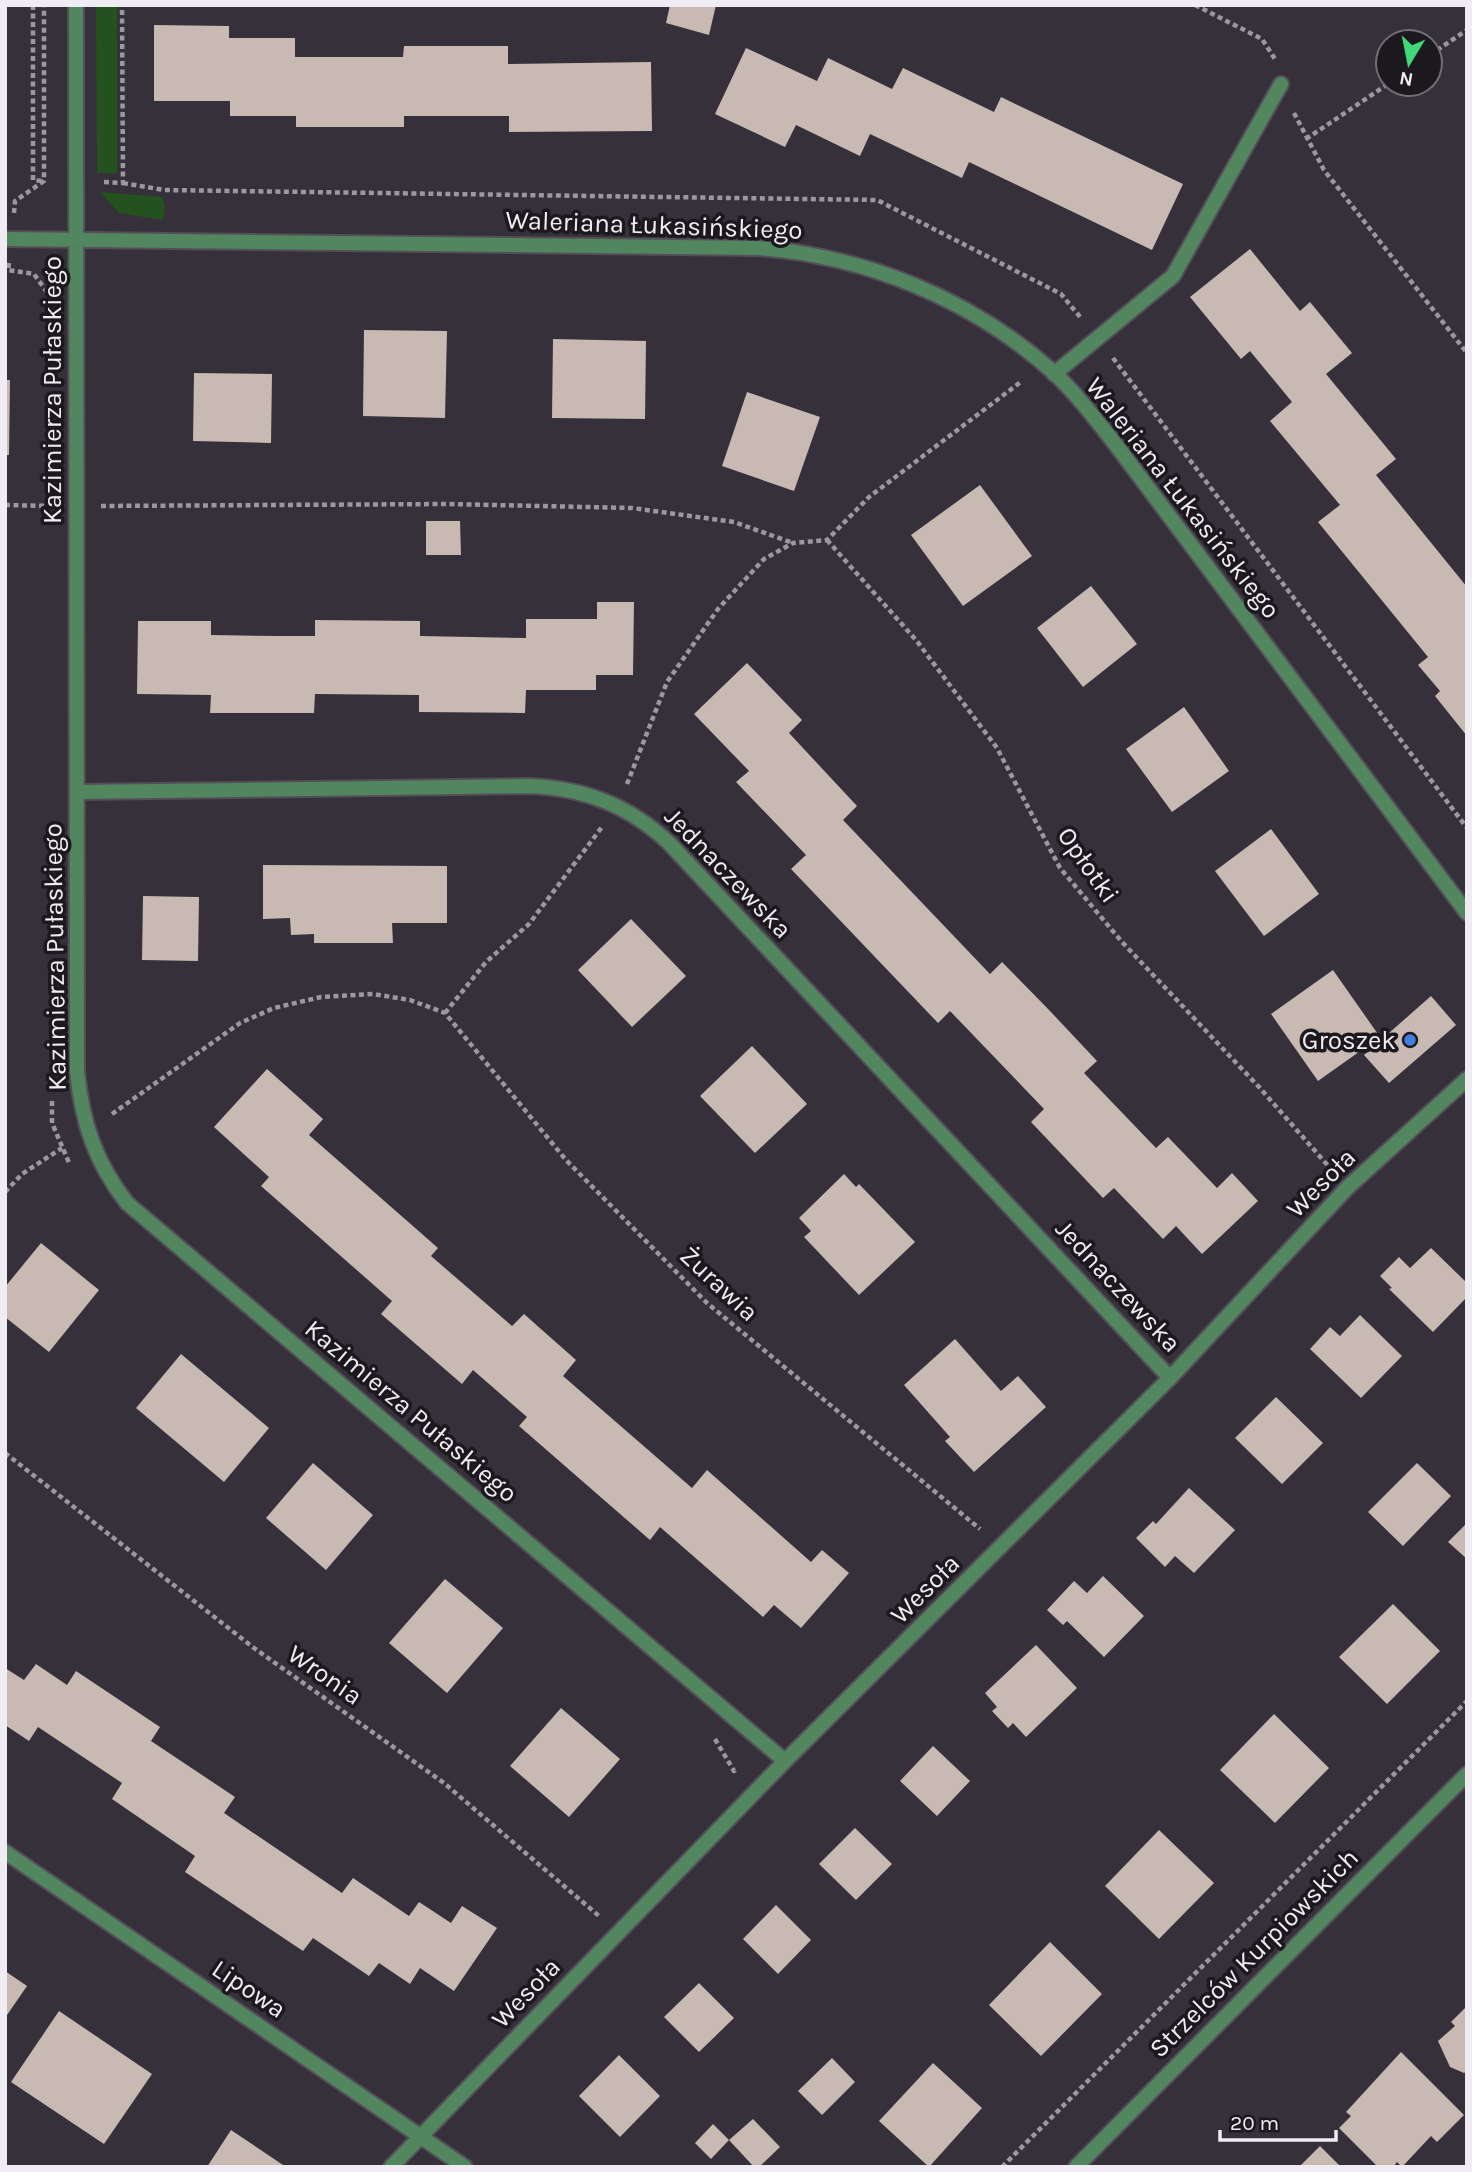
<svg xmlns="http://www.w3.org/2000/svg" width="1472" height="2172" font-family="Karla,sans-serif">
<rect width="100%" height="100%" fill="#36303a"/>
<path fill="#24521f" d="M96,5H117V173H97Z
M100,192L162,197L165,206L163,220L119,213Z"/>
<path fill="#c8b9b2" d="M670,5H716L709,35L666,23Z
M154,25L229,26V38H295V57H403L404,46H508V64L651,62L652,131L509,132V116H404V127H296V116H230V101H154Z
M746,48L817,81L828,58L892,89L903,68L994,112L1001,97L1183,184L1152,250L969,162L962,178L870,134L860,156L796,125L785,147L715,114Z
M1250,249L1300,311L1310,302L1352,353L1326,374L1396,459L1376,475L1467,587V736L1435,696L1440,691L1418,665L1428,657L1318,522L1340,505L1270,421L1292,402L1250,351L1241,359L1190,297Z
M364,330L447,331L445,418L363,416Z
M553,339L646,341L645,419L552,418Z
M194,373L272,374L271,443L193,441Z
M5,380H10L9,455H5Z
M747,392L820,417L794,491L722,466Z
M980,485L1032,556L963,606L911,535Z
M426,521H460L461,555H426Z
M1091,586L1137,644L1083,687L1037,628Z
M597,602H634L633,675H596V690H526L525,713L419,712V695L315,694L314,713H210L211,695L137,694L138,621H211V635L279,636H315V620L420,621V636L526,638V619H597Z
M747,663L802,720L789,733L857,806L843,820L990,974L1002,962L1050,1011L1097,1061L1084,1073L1156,1148L1168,1137L1217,1188L1232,1173L1258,1201L1202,1254L1176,1226L1163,1239L1114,1188L1103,1198L1031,1122L1044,1109L1022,1086L950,1011L938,1023L791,869L806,855L736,782L749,771L694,714Z
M1184,707L1229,771L1172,812L1126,749Z
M1271,829L1319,894L1264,936L1215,871Z
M263,865L447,866V923H392L393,943H314V934L291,935L290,918L263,919Z
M143,896L199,897L198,961L142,960Z
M631,919L686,976L632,1027L578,970Z
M1333,970L1380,1037L1318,1081L1271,1014Z
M1431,996L1456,1025L1389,1083L1364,1055Z
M752,1046L807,1104L755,1153L700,1096Z
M267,1069L323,1119L309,1135L438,1248L431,1256L512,1326L524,1314L576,1360L563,1376L692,1488L707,1470L811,1562L822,1550L849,1573L801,1628L774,1605L763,1617L660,1527L650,1540L519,1426L527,1417L473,1370L462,1384L381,1314L392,1301L261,1186L269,1177L214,1127Z
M844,1174L856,1187L859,1184L915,1242L859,1295L804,1237L811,1231L799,1218Z
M41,1243L99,1290L49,1352L5,1317V1287Z
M1431,1248L1467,1283V1297L1433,1332L1389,1289L1392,1288L1380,1276L1399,1257L1410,1268Z
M1360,1315L1402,1356L1361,1398L1310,1349L1330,1327L1340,1336Z
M955,1339L1001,1391L1018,1376L1046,1407L974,1472L945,1441L950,1437L904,1385Z
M181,1354L269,1428L224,1482L136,1408Z
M1276,1397L1323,1443L1282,1484L1235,1438Z
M313,1463L373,1515L326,1570L266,1518Z
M1417,1463L1451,1496L1403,1546L1368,1512Z
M1189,1488L1235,1530L1194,1573L1175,1556L1165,1567L1136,1538L1153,1521L1156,1524Z
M1467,1523V1559L1448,1542Z
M1103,1576L1144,1616L1104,1657L1067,1621L1063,1625L1047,1610L1074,1581L1087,1593Z
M445,1579L503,1628L447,1693L389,1643Z
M1393,1604L1440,1651L1387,1704L1339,1657Z
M1036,1645L1077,1688L1026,1737L1013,1723L1008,1728L992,1711L997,1707L985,1693Z
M36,1664L67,1685L76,1671L160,1727L151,1741L235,1797L224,1813L342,1893L353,1878L409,1916L419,1902L451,1923L462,1906L497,1928L454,1991L420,1968L410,1984L379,1963L369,1976L313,1938L303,1951L185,1872L195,1856L112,1799L122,1783L38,1727L29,1741L5,1725V1668L24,1680Z
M561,1708L620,1759L569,1817L510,1766Z
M1274,1714L1329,1768L1275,1823L1220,1770Z
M933,1746L970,1781L937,1816L900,1781Z
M855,1828L892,1864L856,1900L819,1864Z
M1159,1830L1214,1883L1159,1939L1105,1886Z
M776,1905L811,1940L778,1974L743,1939Z
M1050,1942L1102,1994L1041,2056L989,2005Z
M5,1971L27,1986L5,2018Z
M699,1983L734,2018L699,2052L664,2017Z
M1467,2006V2071L1464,2073L1450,2067L1438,2041L1455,2026L1451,2022Z
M59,2011L152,2074L104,2144L11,2082Z
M1401,2052L1464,2115L1437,2142L1431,2136L1402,2167L1397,2162L1393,2167H1378L1339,2128L1351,2116L1346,2112Z
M619,2055L660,2096L620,2137L579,2096Z
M832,2058L855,2082L822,2115L798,2091Z
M933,2063L982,2108L929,2167L879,2121Z
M753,2119L780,2147L759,2167H754L729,2140Z
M713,2124L729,2140L711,2159L695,2143Z
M231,2130L286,2167H207Z
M1320,2146L1341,2167H1299Z"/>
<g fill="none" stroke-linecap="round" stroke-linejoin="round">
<g stroke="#544e58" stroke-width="18">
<path id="street" d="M76,5L77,1071C82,1122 95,1162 127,1203L785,1761
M5,239L758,248C865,256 972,299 1053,372C1077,394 1096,420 1116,445L1467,913
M1054,374L1173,276L1281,84
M78,792L528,786C584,788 629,805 670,844L1170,1378
M5,1852L465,2167
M391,2167L785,1761L1170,1378L1347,1188L1467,1079
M1076,2167L1467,1774"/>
</g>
<path stroke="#9c97a0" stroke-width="4.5" stroke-dasharray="5 3.5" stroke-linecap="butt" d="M33,5V180L42,181
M1195,5L1262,39L1275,59
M1430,55L1467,30
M1294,113L1324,170L1467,353
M1306,139L1388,84
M104,182L123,183L122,5
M123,183L164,190L877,200L1061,294L1081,318
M14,213L15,201L44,181V5
M9,263L8,270L34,274L49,295
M1113,358L1467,828
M5,505L50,506
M101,506L448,504L632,508L734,522L793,543
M827,540L916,640L997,748L1060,868L1122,942L1259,1087L1330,1168
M627,784L667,682L718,609L764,559L793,543L827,540L869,497L1022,381
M445,1013L486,962L529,924L602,827
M52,1101V1123L70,1165
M112,1114L240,1023L274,1008L321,997L373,994L410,1000L445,1013L566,1160L707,1303L980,1529
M5,1192L22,1174L62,1148
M5,1453L254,1648L444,1783L599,1916
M715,1739L734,1771L736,1769
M1002,2167L1467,1701"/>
<use href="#street" stroke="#52865f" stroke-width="14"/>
</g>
<circle fill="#3f7fe0" stroke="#1c191e" stroke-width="2.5" cx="1410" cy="1040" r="7"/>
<g text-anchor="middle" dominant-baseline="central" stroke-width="7" stroke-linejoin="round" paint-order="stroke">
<g font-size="26" fill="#f0ecf3" stroke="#1c191e">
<text transform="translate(654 225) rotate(2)">Waleriana Łukasińskiego</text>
<text transform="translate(52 390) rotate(-90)">Kazimierza Pułaskiego</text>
<text transform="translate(1183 498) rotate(52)">Waleriana Łukasińskiego</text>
<text transform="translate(1088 865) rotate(55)">Opłotki</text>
<text transform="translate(728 873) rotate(46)">Jednaczewska</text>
<text transform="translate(55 957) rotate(-91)">Kazimierza Pułaskiego</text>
<text transform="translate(1321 1183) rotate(-45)">Wesoła</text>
<text transform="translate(719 1284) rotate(43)">Żurawia</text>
<text transform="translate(1118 1286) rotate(47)">Jednaczewska</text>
<text transform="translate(411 1411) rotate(40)">Kazimierza Pułaskiego</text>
<text transform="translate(925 1589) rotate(-45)">Wesoła</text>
<text transform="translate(325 1675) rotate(35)">Wronia</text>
<text transform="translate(1254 1953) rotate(-45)">Strzelców Kurpiowskich</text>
<text transform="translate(249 1989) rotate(34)">Lipowa</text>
<text transform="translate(526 1993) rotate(-46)">Wesoła</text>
</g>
<g font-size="26" fill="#f0ecf3" stroke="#1c191e" text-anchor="end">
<text x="1396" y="1040">Groszek</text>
</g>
</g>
<rect width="1472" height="2172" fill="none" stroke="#f0ecf3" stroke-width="14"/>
<g transform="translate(1409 63) rotate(190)"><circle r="33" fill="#1c191e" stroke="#716d73" stroke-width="2"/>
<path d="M0-5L12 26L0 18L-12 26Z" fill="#44d77a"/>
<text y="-10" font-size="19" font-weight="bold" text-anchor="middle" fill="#f0ecf3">N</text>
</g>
<path d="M1220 2130v10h116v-10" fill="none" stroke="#f0ecf3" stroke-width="3.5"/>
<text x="1230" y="2130" font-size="21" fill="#f0ecf3" stroke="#1c191e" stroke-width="5" paint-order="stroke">20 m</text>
</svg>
